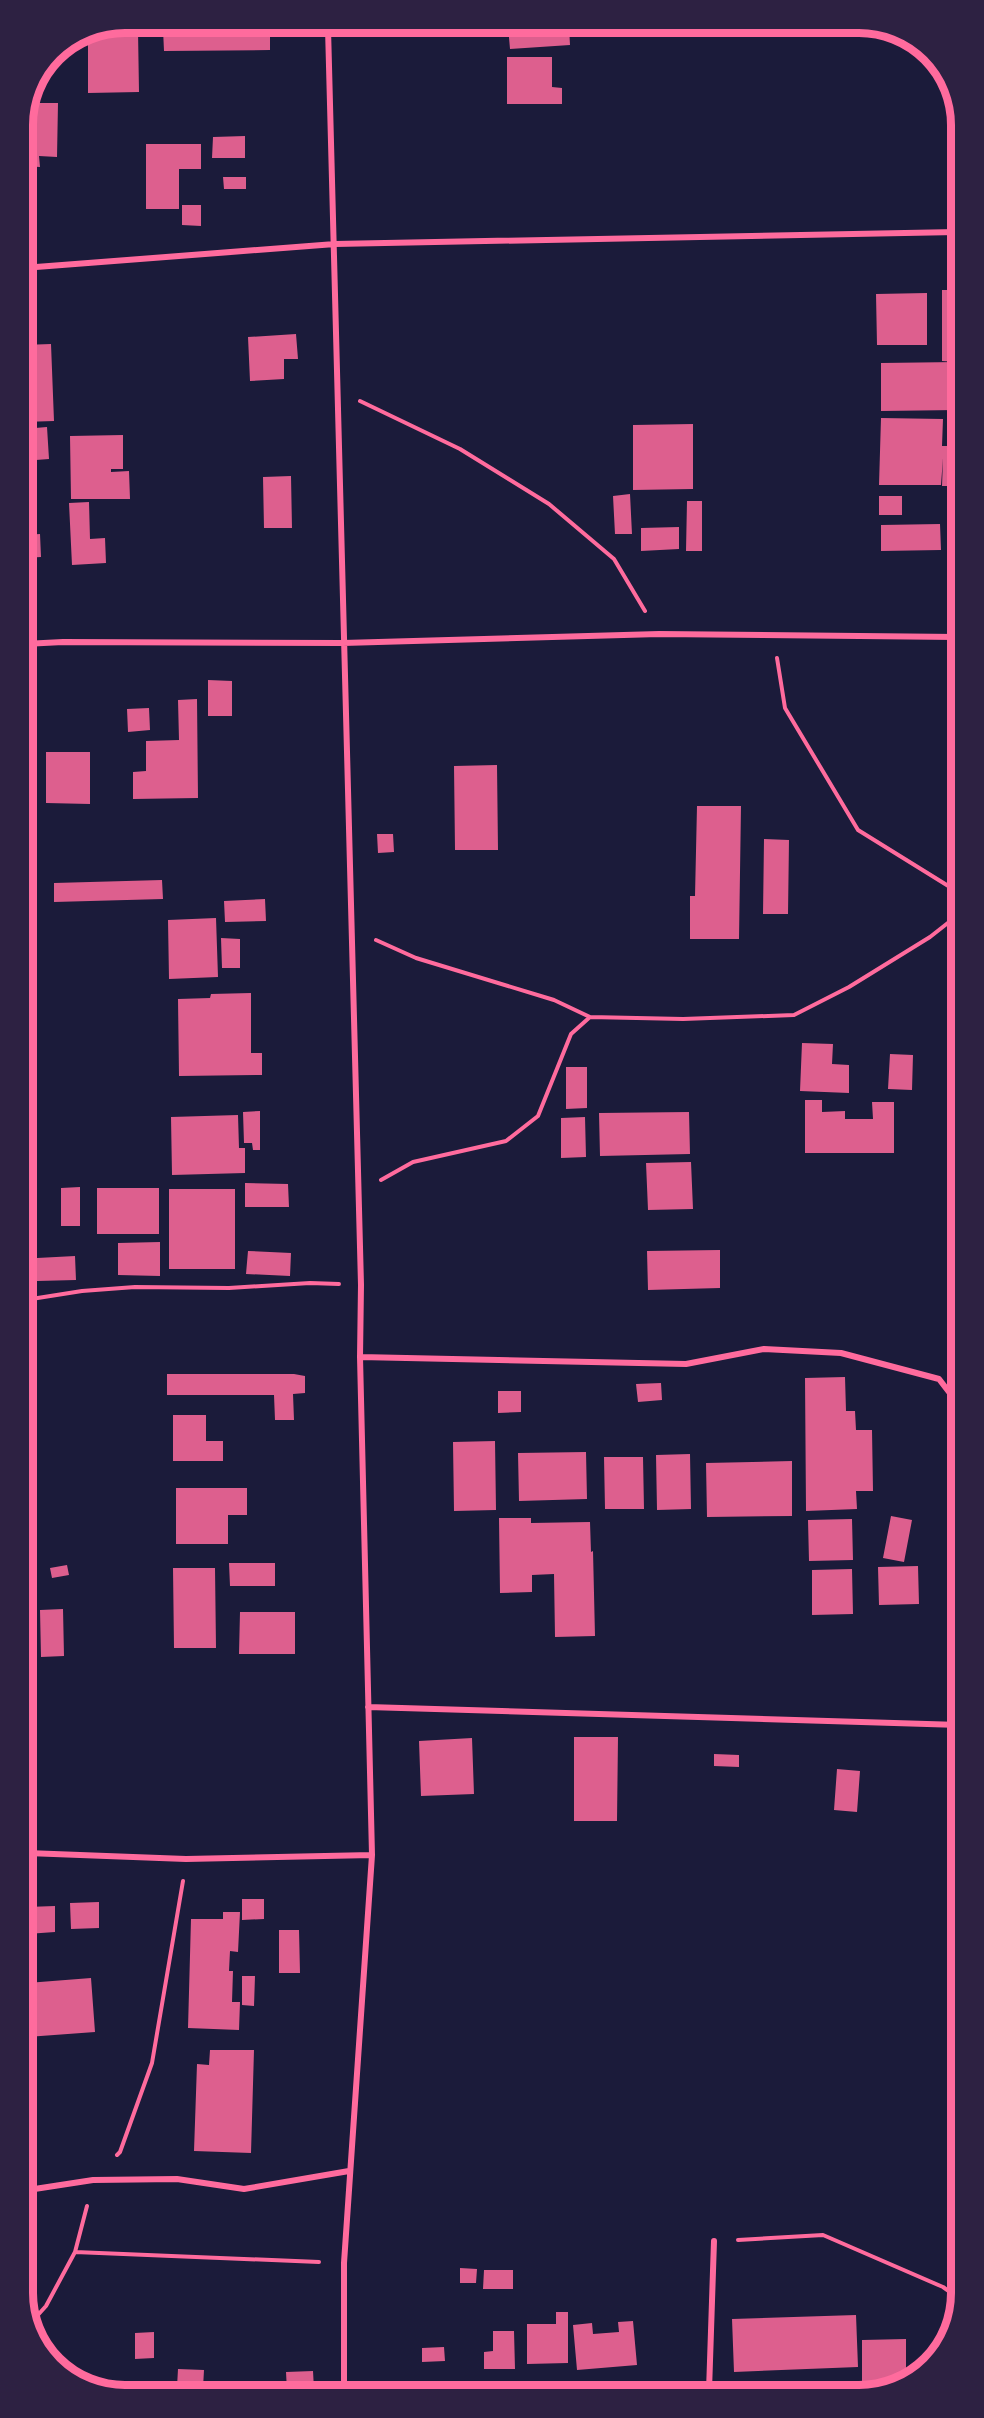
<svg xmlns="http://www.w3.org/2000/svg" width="984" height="2418" font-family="'Noto Sans',sans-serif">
<rect width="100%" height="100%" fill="#1b1b3a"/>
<path fill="#dd5f8e" d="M508,26H569L570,45L510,49Z
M270,28V50L164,51L163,29Z
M88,30H138L139,92L88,93Z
M507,57H552V87L562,88V104H507Z
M30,103H58L57,157L39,156L40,167L23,166V118Z
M245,136V158H212L213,137Z
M146,144H201V169H179V209H146Z
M223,177H246V189H224Z
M23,203L32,204V224L23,223Z
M182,205H201V226L182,225Z
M942,290H957V362L942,361Z
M927,293V345H877L876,294Z
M296,334L298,359H284V379L250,381L248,337Z
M51,344L54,421L23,422V345Z
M957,362V410L881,411V363Z
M881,418L943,419L942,446H957V486H942L943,458L941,485H879Z
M693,424V489L633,490V425Z
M47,427L49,459L36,460L37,483H24L23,429Z
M123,435V469H111V472L129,471L130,499H71L70,436Z
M291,476L292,528H264L263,477Z
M630,494L632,534H615L613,496Z
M879,496H902V515H879Z
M687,501H702V551H686Z
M89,502L90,539L105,538L106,563L72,565L69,503Z
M940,524L941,550L881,551V525Z
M679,527V549L641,551V528Z
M40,534L41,557L24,558V535Z
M208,680L232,681V716H208Z
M197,699L198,798L133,799V772L146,771V741L179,740L178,700Z
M149,708L150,730L128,732L127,709Z
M46,752H90V804L46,803Z
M497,765L498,850H455L454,766Z
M697,806H741L739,939H690V896H695Z
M377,834H393L394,852L378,853Z
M764,839L789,840L788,914H763Z
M162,880L163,899L54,902V883Z
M265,899L266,921L225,922L224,901Z
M216,918L218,977L169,979L168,920Z
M221,938L240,939V968H222Z
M251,993V1053H262V1075L179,1076L178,999L210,998L211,994Z
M802,1043L833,1044L832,1064L849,1065V1093L800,1091Z
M890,1054L913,1055L912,1090L888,1089Z
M566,1067H587V1108L566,1109Z
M805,1100H822V1112L845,1111V1119H873L872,1102H894V1153H805Z
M260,1111V1150H253L252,1143H244L243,1112Z
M689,1112L690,1154L600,1156L599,1113Z
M238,1115L239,1148H245V1173L172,1175L171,1117Z
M585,1117L586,1157L561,1158V1118Z
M691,1162L693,1209L648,1210L646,1163Z
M245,1183L288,1184L289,1207H245Z
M80,1187V1226H61V1188Z
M97,1188H159V1234H97Z
M169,1189H235V1269H169Z
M160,1242V1276L118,1275V1243Z
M720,1250V1288L648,1290L647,1251Z
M248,1251L291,1253L290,1276L246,1274Z
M75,1256L76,1280L37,1281V1258Z
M167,1374H294L305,1376V1393L293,1394L294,1420H275L274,1395H167Z
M845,1377L846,1411H855L856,1430H872L873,1491H856L857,1509L806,1511L805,1378Z
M661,1383L662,1400L638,1402L636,1384Z
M498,1391H521V1412L498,1413Z
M173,1415H206V1441H223V1461H173Z
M495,1441L496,1510L454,1511L453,1442Z
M586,1452L587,1499L519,1501L518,1453Z
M690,1454L691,1509L657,1510L656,1455Z
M604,1457H643L644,1509H605Z
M792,1461V1516L707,1517L706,1463Z
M176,1488H247V1515H228V1544H176Z
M891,1516L912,1520L904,1562L883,1558Z
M499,1518H531V1523L590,1522L591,1552L593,1551L595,1636L555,1637L554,1574L532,1575V1592L500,1593Z
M852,1519L853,1560L809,1561L808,1520Z
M229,1563H275V1586H230Z
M67,1565L69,1575L52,1578L50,1568Z
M918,1566L919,1604L879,1605L878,1567Z
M173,1568H215L216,1648H174Z
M852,1569L853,1614L812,1615V1570Z
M63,1609L64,1656L41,1657L40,1610Z
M240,1612H295V1654H239Z
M574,1737H618L617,1821H574Z
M472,1738L474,1794L421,1796L419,1741Z
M714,1754L739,1755V1767L714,1766Z
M837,1769L860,1771L857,1812L834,1810Z
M242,1899H264V1919L242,1920Z
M99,1902V1928L71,1929L70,1903Z
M55,1906V1932L27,1934V1907Z
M223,1912H240L238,1952L230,1951L229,1971H233L232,2002H240L239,2030L188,2028L191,1919H223Z
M279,1930H299L300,1973H279Z
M242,1976H255L254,2006L242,2005Z
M91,1978L95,2032L27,2037V1983Z
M210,2050H254L251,2153L194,2151L197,2064L209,2065Z
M460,2268L477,2269L476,2283H460Z
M484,2270H513V2289H483Z
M556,2312H568V2363L527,2364V2324H556Z
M856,2315L858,2367L734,2372L732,2319Z
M633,2321L637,2365L577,2370L573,2325L592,2323L593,2334L619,2332L618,2322Z
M493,2331H514L515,2369H484V2352L493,2351Z
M154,2332V2358L135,2359V2333Z
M906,2339V2380L892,2390H862V2340Z
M444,2347L445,2361L422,2362V2348Z
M178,2369L204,2370L203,2388L177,2387Z
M313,2371L314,2389L287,2391L286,2372Z"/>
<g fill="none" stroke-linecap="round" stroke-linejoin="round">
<path stroke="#ff6b9d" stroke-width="4" d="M360,401L460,449L549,504L614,559L645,611
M777,658L785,708L858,830L958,892
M376,940L416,958L554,1000L590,1017L683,1019L794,1015L849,987L930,937L958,915
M381,1180L413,1162L506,1141L538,1116L571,1034L590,1017
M25,1300L82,1291L135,1287L229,1288L310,1283L339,1284
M117,2155L120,2152L152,2063L183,1881
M738,2240L823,2235L943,2287L960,2299
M75,2252L87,2206
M28,2326L46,2306L75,2252L319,2262"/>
<path stroke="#ff6b9d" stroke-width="6" d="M328,28L361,1285L360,1357L372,1855L344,2263V2394
M23,268L335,244L957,232
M24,644L63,642L343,643L659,634L957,637
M360,1357L686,1364L764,1349L841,1353L939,1379L959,1405
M368,1707L960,1725
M27,1853L186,1859L372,1855
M28,2190L93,2180L177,2179L244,2189L349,2171
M709,2391L714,2241"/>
</g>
<path d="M0 0H984V2418H0ZM125 33H859A92 92 0 0 1 951 125V2293A92 92 0 0 1 859 2385H125A92 92 0 0 1 33 2293V125A92 92 0 0 1 125 33Z" fill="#2d2142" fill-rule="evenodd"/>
<path fill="none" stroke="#ff6b9d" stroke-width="8" d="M125 33H859A92 92 0 0 1 951 125V2293A92 92 0 0 1 859 2385H125A92 92 0 0 1 33 2293V125A92 92 0 0 1 125 33Z"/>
</svg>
